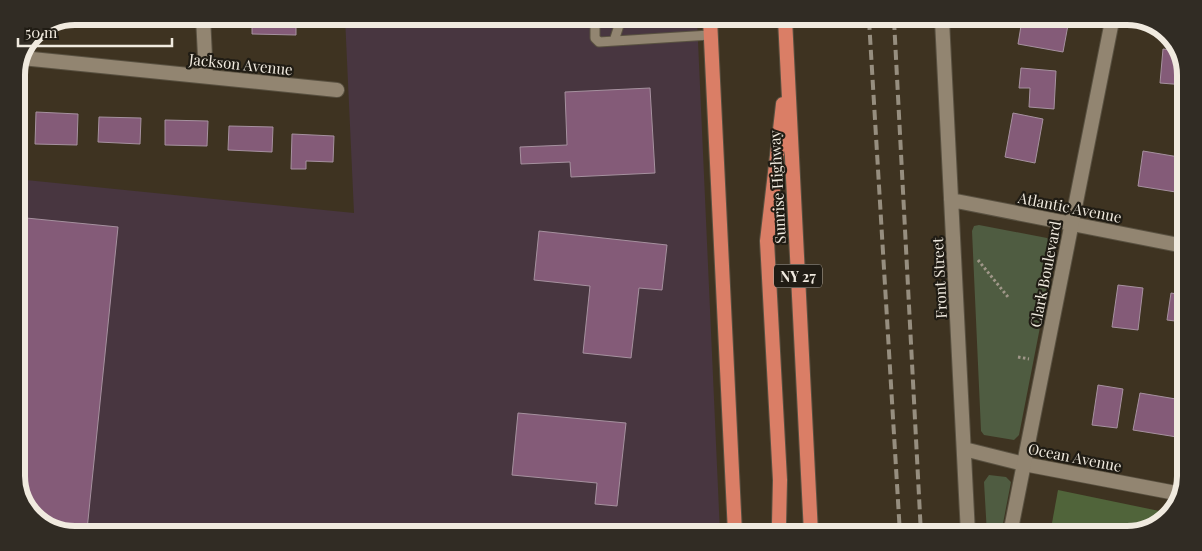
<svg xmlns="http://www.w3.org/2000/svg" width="1202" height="551" font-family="'Playfair Display',serif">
<rect width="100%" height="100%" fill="#3e3321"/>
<path fill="#483640" d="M345,17L697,19L720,533L52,530L26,509L16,480V179L354,213Z"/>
<path fill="#4f5c41" d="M979,225L1047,238L1056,245L1019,435L1014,440L984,435L981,431L972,231L974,226Z
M989,475L1006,477L1011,482L1001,534H987L984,482Z"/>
<path fill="#50643a" d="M1058,490L1169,513L1160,525L1127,535L1050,534Z"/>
<path fill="#845b78" stroke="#a6919f" d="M252,17H296V35L252,34Z
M1022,20H1042L1068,25L1063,52L1018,44Z
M1163,49L1179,51L1186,71L1185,85L1160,83Z
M1021,68L1056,71L1054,109L1029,107L1030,88H1019Z
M650,88L655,173L571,177L570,162L521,164L520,147L567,145L565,92Z
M36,112L78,114L77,145L35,144Z
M1013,113L1043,119L1035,163L1005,157Z
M99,117L141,118L140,144L98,142Z
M165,120L208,121L207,146L165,145Z
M229,126L273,127L272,152L228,150Z
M292,134L334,136L333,162L306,161V169H291Z
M1143,151L1185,158L1182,193L1138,186Z
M16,217L118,227L87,530H52L26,509L16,480Z
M539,231L667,245L662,290L639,288L631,358L583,353L590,286L534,280Z
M1118,285L1143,288L1138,330L1112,327Z
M1171,293L1183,295V322L1167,320Z
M1098,385L1123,389L1117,428L1092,425Z
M1140,393L1182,400L1177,437L1133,430Z
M518,413L626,423L617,506L595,504L597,483L512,475Z"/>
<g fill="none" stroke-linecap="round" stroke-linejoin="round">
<g stroke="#595141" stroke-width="11">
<path id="service" d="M595,18V38L599,42L710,35
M614,41L621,19"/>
</g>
<g stroke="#595141" stroke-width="16">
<path id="minor" d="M203,17L206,76
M942,20L968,534
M22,58L337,90
M951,200L1184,246
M964,449L1024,464L1181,494"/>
</g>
<g stroke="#595141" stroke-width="16">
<path id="tertiary" d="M1010,534L1112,21"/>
</g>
<g stroke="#595141" stroke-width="16">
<path id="trunk" d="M710,19L735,533
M785,19L811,533
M775,533L779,524L780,480L767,241L783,104"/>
</g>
<path stroke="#a09789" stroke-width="3" stroke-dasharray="2.5 2.5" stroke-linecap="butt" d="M978,260L1008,297
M1018,357L1029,359"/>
<use href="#service" stroke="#928571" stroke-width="9"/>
<use href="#minor" stroke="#928571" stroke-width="14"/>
<use href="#tertiary" stroke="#928571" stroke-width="14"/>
<use href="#trunk" stroke="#da7e66" stroke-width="14"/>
<path stroke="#968e7f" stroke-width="4" stroke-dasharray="10 5" stroke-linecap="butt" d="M869,20L900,534
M894,20L921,534"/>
</g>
<g text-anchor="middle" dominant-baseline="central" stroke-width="4.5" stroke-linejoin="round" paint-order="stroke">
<rect fill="#201c14" stroke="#b2aca2" stroke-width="1" x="774" y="264.5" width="48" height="23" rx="4"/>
<g font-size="14" font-weight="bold" fill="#f0eadf">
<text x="798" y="276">NY 27</text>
</g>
<g font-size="15" fill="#f0eadf" stroke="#201c14">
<text transform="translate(241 64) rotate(6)">Jackson Avenue</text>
<text transform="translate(777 187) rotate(-93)">Sunrise Highway</text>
<text transform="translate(1070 207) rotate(11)">Atlantic Avenue</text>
<text transform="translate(1045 274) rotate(-79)">Clark Boulevard</text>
<text transform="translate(939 278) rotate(-93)">Front Street</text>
<text transform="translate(1075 457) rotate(11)">Ocean Avenue</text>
</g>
</g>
<path d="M0 0H1202V551H0ZM75 25H1127A50 50 0 0 1 1177 75V476A50 50 0 0 1 1127 526H75A50 50 0 0 1 25 476V75A50 50 0 0 1 75 25Z" fill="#312c24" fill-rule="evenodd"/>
<path fill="none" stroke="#f0eadf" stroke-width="6" d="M75 25H1127A50 50 0 0 1 1177 75V476A50 50 0 0 1 1127 526H75A50 50 0 0 1 25 476V75A50 50 0 0 1 75 25Z"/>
<path d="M18 38v8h154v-8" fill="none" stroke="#f0eadf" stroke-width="2.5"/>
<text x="25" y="38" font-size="15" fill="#f0eadf" stroke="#201c14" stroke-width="4" paint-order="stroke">50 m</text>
</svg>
